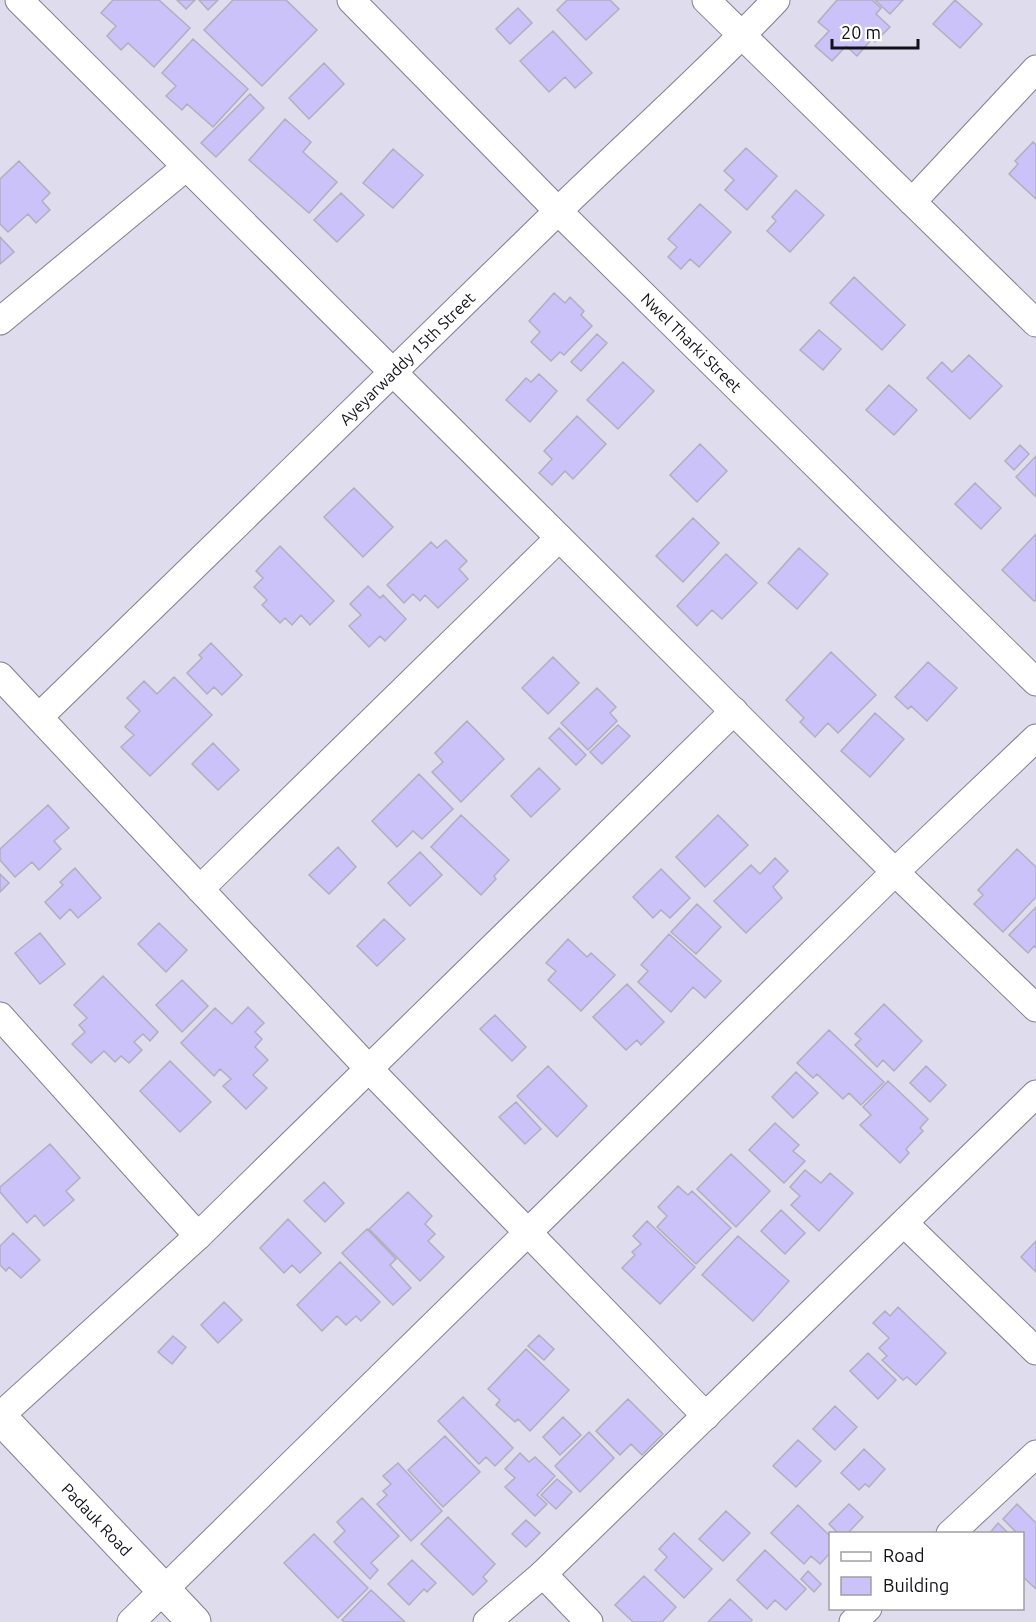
<svg xmlns="http://www.w3.org/2000/svg" width="1036" height="1622" font-family="Ubuntu,sans-serif">
<rect width="100%" height="100%" fill="#dfdded"/>
<path fill="#cac2f9" stroke="#b0afbe" stroke-width="1.5" d="M113,0H159L190,28L154,67L128,43L121,50L107,36L116,26L101,13Z
M177,0H195L186,9Z
M199,0H218L208,10Z
M233,0H286L317,30L262,86L204,30Z
M567,0H610L619,9L586,40L557,10Z
M837,0H872L881,8L876,14L890,27L875,42L872,39L857,56L846,46L832,61L815,46L829,31L818,22Z
M875,0H903L890,14Z
M955,0L982,24L960,48L933,24Z
M518,8L532,23L510,44L496,29Z
M553,31L592,73L575,88L565,77L549,92L520,61Z
M193,39L248,89L213,127L187,104L182,110L166,96L176,86L162,73Z
M324,63L344,84L309,119L289,98Z
M250,94L264,108L216,157L201,143Z
M285,119L311,142L303,152L337,182L309,213L249,160Z
M1033,142L1036,145V199L1009,174L1018,164L1015,161Z
M746,148L777,176L747,210L725,190L734,180L724,171Z
M393,149L423,175L393,208L363,183Z
M19,161L50,193L42,201L50,210L36,223L28,214L8,232L0,224V179Z
M796,190L824,215L790,252L767,231L776,221L772,217Z
M341,193L364,215L337,242L314,220Z
M700,204L731,232L699,267L690,259L681,269L668,257L677,247L668,239Z
M0,237L14,252L0,264Z
M854,277L905,325L882,350L830,303Z
M554,293L565,303L570,297L584,311L581,315L592,326L564,355L560,352L551,361L531,342L540,332L529,321Z
M819,330L841,349L823,370L800,350Z
M597,334L607,343L581,371L571,362Z
M969,355L1002,386L970,419L927,378L942,362L952,372Z
M623,362L654,391L618,429L587,400Z
M539,374L557,391L530,422L506,400L526,378L531,382Z
M889,385L917,410L894,435L866,410Z
M577,416L606,444L573,479L565,471L552,485L539,473L552,459L544,451Z
M700,444L727,471L697,502L670,475Z
M1020,445L1029,454L1014,470L1005,461Z
M1036,456V497L1016,477Z
M975,483L1001,508L981,529L955,504Z
M354,488L393,527L363,557L324,517Z
M693,518L719,543L683,582L656,556Z
M1036,534V600L1034,601L1002,570Z
M446,540L467,561L459,569L468,579L438,608L425,595L420,601L413,594L404,603L387,585L431,542L437,548Z
M280,546L334,601L310,625L301,615L292,625L285,618L280,623L262,605L267,600L254,587L263,578L256,571Z
M799,548L828,574L797,609L768,583Z
M726,554L757,583L722,619L712,610L697,626L677,606Z
M368,586L380,598L383,595L406,619L385,641L380,636L369,647L349,626L361,615L350,604Z
M211,643L242,675L222,695L214,687L207,694L187,673L202,658L199,655Z
M831,652L876,695L838,733L828,723L815,737L800,722L804,718L786,700Z
M553,657L579,683L548,714L522,688Z
M928,662L957,688L927,721L911,706L908,709L895,697Z
M174,677L212,715L150,776L121,747L134,735L125,727L140,711L127,698L144,681L157,694Z
M597,688L616,707L610,713L617,721L588,750L561,723Z
M875,713L904,739L870,777L841,751Z
M467,721L504,759L461,802L432,772L443,762L435,753Z
M618,725L630,736L602,764L590,752Z
M559,728L586,755L576,765L549,738Z
M213,743L239,770L218,790L192,764Z
M539,768L560,789L531,817L511,796Z
M419,774L453,809L422,839L413,831L397,847L372,821Z
M48,805L69,828L54,841L61,849L39,870L32,862L15,877L0,860V849Z
M461,815L509,860L494,876L496,879L481,895L431,847Z
M718,815L748,845L705,887L676,857Z
M338,847L356,867L329,894L309,875Z
M1017,849L1036,867V897L1003,932L974,904L983,895L978,890Z
M420,852L442,875L410,906L388,883Z
M775,858L788,871L773,887L782,898L746,933L714,901L751,865L760,874Z
M75,868L101,898L78,918L70,909L60,919L45,902L63,885L60,882Z
M661,869L690,898L670,918L661,910L653,918L633,897Z
M0,874L9,883L0,892Z
M697,904L721,927L696,954L671,932Z
M1036,907V948L1034,946L1028,953L1009,935Z
M384,919L405,939L377,966L357,946Z
M159,923L187,950L166,972L138,944Z
M40,933L65,964L40,984L15,953Z
M669,934L721,981L705,998L693,987L671,1012L638,982L648,971L641,965Z
M568,939L587,957L591,953L615,975L581,1011L548,980L556,971L546,963Z
M103,976L158,1032L150,1041L143,1034L134,1042L142,1050L129,1063L121,1056L115,1062L104,1051L91,1063L72,1044L85,1032L79,1025L87,1018L74,1005Z
M182,980L208,1006L182,1032L156,1005Z
M627,984L664,1022L641,1045L637,1040L626,1050L593,1017Z
M884,1004L922,1041L894,1071L883,1060L877,1067L855,1045L861,1039L855,1034Z
M248,1007L264,1023L255,1032L262,1039L255,1047L268,1060L253,1075L267,1088L246,1109L223,1086L231,1079L220,1069L214,1076L181,1043L215,1008L232,1024Z
M495,1015L526,1047L512,1061L480,1029Z
M829,1030L884,1082L861,1105L849,1093L843,1099L817,1074L813,1078L797,1063Z
M170,1061L211,1102L180,1132L140,1091Z
M548,1066L587,1106L557,1137L517,1096Z
M926,1066L946,1085L930,1102L910,1083Z
M796,1072L818,1093L793,1118L772,1097Z
M888,1081L928,1119L920,1128L923,1131L906,1149L909,1153L900,1163L860,1125L871,1115L863,1107Z
M516,1102L541,1129L525,1144L499,1117Z
M775,1123L799,1145L793,1151L805,1161L784,1183L749,1150Z
M50,1144L80,1178L66,1191L74,1200L44,1226L35,1215L27,1223L0,1192V1187Z
M731,1154L770,1191L736,1227L697,1189Z
M805,1170L821,1183L830,1173L853,1193L819,1231L791,1205L800,1196L790,1187Z
M324,1182L344,1203L325,1222L304,1201Z
M678,1186L688,1195L692,1191L731,1228L696,1264L657,1227L667,1216L658,1207Z
M408,1192L432,1216L425,1224L435,1234L428,1241L444,1257L420,1281L369,1229Z
M781,1210L805,1233L785,1254L761,1231Z
M288,1219L321,1253L300,1273L292,1265L284,1273L260,1248Z
M647,1221L695,1267L660,1304L622,1268L635,1255L632,1252L641,1244L633,1236Z
M367,1229L396,1259L390,1265L411,1288L393,1305L342,1253Z
M13,1233L40,1260L21,1278L9,1267L6,1271L0,1265V1246Z
M738,1236L789,1281L753,1321L702,1275Z
M1036,1241V1272L1021,1257Z
M340,1262L380,1302L361,1321L356,1316L346,1325L337,1316L322,1331L297,1305Z
M224,1302L242,1320L218,1343L201,1325Z
M898,1307L946,1353L916,1385L907,1377L903,1380L882,1360L887,1356L879,1348L889,1338L873,1323L885,1311L890,1316Z
M539,1335L554,1349L544,1360L528,1346Z
M173,1336L186,1347L172,1364L158,1352Z
M526,1349L569,1390L530,1431L518,1419L515,1422L496,1405L500,1400L488,1389Z
M868,1353L896,1380L878,1399L850,1371Z
M463,1397L513,1448L495,1466L486,1457L479,1464L438,1421Z
M628,1399L663,1434L642,1455L631,1444L620,1455L596,1431Z
M835,1406L857,1427L835,1450L813,1429Z
M563,1417L581,1435L560,1455L543,1437Z
M589,1432L614,1458L580,1492L555,1466Z
M445,1436L480,1472L443,1507L408,1470Z
M798,1440L821,1461L796,1487L773,1466Z
M864,1449L885,1469L869,1487L865,1484L859,1490L841,1473Z
M520,1453L529,1462L535,1457L555,1476L537,1495L547,1504L535,1516L505,1487L515,1478L505,1469Z
M398,1463L442,1511L411,1541L377,1504L387,1495L383,1491L391,1484L383,1476Z
M557,1479L572,1492L556,1509L541,1495Z
M362,1498L399,1536L371,1563L378,1570L370,1579L334,1542L345,1531L337,1522Z
M849,1504L863,1517L847,1534H839L829,1524Z
M1017,1504L1036,1523V1589L1022,1576V1534H1018L1003,1519Z
M798,1505L830,1536V1553L820,1564L811,1556L804,1564L771,1533Z
M726,1511L750,1533L723,1561L699,1539Z
M448,1517L495,1564L483,1577L487,1581L473,1595L421,1544Z
M526,1520L540,1533L526,1547L512,1534Z
M998,1523L1009,1534H989Z
M674,1533L712,1569L684,1598L655,1570L667,1557L659,1549Z
M314,1534L368,1588L338,1618L284,1563Z
M765,1550L806,1589L786,1610L775,1600L767,1609L737,1580Z
M412,1560L436,1583L427,1592L424,1589L409,1605L388,1584Z
M808,1571L821,1584L814,1592L801,1579Z
M644,1576L676,1607L662,1622H633L615,1605Z
M371,1590L405,1622H344L342,1620Z
M730,1599L752,1620L750,1622H708Z"/>
<g fill="none" stroke-linecap="round" stroke-linejoin="round">
<g stroke="#807e8c" stroke-width="29">
<g id="minor">
<path d="M19,0L895,872L1036,1008"/>
<path id="s1" d="M351,0L558,211L1036,682"/>
<path d="M706,0L1036,323"/>
<path d="M912,202L1036,69"/>
<path d="M0,321L186,167"/>
<path d="M0,676L369,1069L706,1416"/>
<path id="s2" d="M39,717C212,549 384,381 557,212C630,141 706,74 776,0"/>
<path d="M200,889L559,538"/>
<path d="M0,1016L198,1236"/>
<path d="M904,1223L1036,1351"/>
<path d="M0,1416L198,1236L734,711"/>
<path d="M950,1534L1036,1454"/>
<path d="M543,1574L589,1622"/>
<path d="M131,1622L895,872L1036,738"/>
<path d="M487,1622L543,1574L1036,1094"/>
<path d="M853,1622L868,1608"/>
</g>
</g>
<g stroke="#807e8c" stroke-width="35">
<g id="tertiary">
<path id="s3" d="M0,1417L194,1622"/>
</g>
</g>
<use href="#minor" stroke="#fff" stroke-width="27"/>
<use href="#tertiary" stroke="#fff" stroke-width="33"/>
</g>
<g text-anchor="middle" dominant-baseline="central" stroke-width="5" stroke-linejoin="round" paint-order="stroke">
<g font-size="16" fill="#121117" stroke="#fff">
<text stroke="none"><textPath href="#s1" startOffset="483">Nwel Tharki Street</textPath></text>
<text stroke="none"><textPath href="#s2" startOffset="514">Ayeyarwaddy 15th Street</textPath></text>
<text stroke="none"><textPath href="#s3" startOffset="141">Padauk Road</textPath></text>
</g>
</g>
<rect x="829" y="1532" width="195" height="78" fill="#ffffff" stroke="#a0a0a2" stroke-width="1.5"/>
<rect x="841" y="1552" width="30" height="9" fill="#ffffff" stroke="#a0a0a2" stroke-width="1.5"/>
<text x="883" y="1562" font-size="18" fill="#121117">Road</text>
<rect x="841" y="1577" width="30" height="18" fill="#cac2f9" stroke="#a0a0a2" stroke-width="1.5"/>
<text x="883" y="1592" font-size="18" fill="#121117">Building</text>
<path d="M832 39v9h86v-9" fill="none" stroke="#121117" stroke-width="3"/>
<text x="841" y="39" font-size="18" fill="#121117" stroke="#ffffff" stroke-width="4.5" paint-order="stroke">20 m</text>
</svg>
